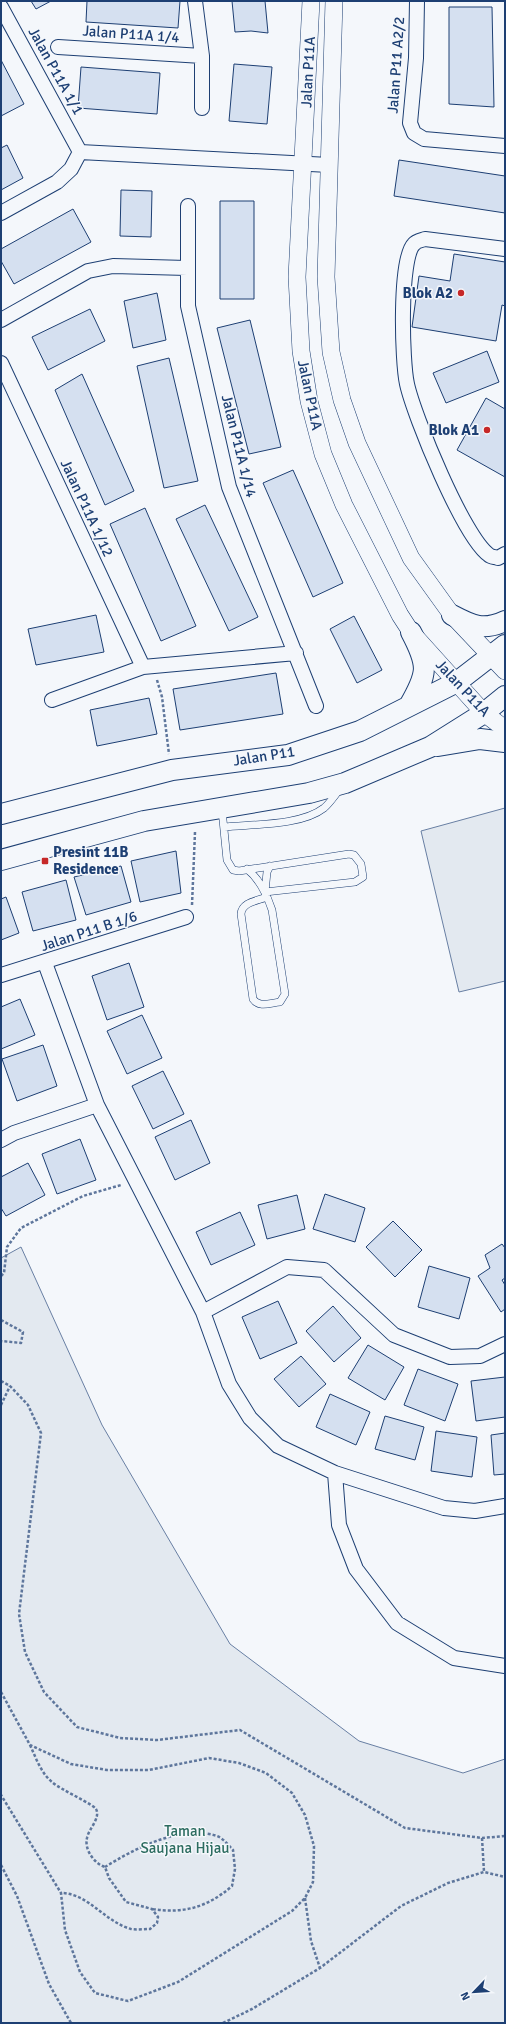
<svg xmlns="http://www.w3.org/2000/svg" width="506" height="2024" font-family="Signika,sans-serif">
<rect width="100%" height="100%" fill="#f4f7fb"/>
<path fill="#e3e9f0" stroke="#687fa3" d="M505,808V981L459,992L421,831Z
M21,1247L102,1425L230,1644L359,1741L463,1773L505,1759V2023H1V1258Z"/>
<path fill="#d5e0f0" stroke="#1d3f73" d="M31,1H51L36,9Z
M87,1H180L178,28L86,22Z
M232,1H265L268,33L251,31L235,32Z
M449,7H492L494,107L449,104Z
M1,60L24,104L1,116Z
M234,64L272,67L267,124L229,121Z
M81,67L160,73L157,114L78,108Z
M7,145L23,178L1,190V148Z
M399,160L505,176V213L394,196Z
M121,190L152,191L151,237L120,236Z
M220,201H254V299H220Z
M73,209L91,242L14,284L1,261V249Z
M454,254L505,262V306L502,305L496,341L412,327L419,276L450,281Z
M157,293L166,340L133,348L124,301Z
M90,309L105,341L48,370L32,337Z
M250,320L281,447L249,454L217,328Z
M487,351L499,382L446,403L433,373Z
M169,358L198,481L164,488L137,366Z
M82,374L134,491L105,505L55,390Z
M486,398L505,409V477L457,450Z
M293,470L343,583L313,597L263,483Z
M205,505L258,617L229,631L176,519Z
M145,508L196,626L161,641L110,524Z
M96,615L104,652L36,665L28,629Z
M354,616L382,670L357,683L330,629Z
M276,673L283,714L180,730L173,689Z
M149,698L157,734L97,746L90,710Z
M176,851L181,893L140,902L131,861Z
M121,866L131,902L86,915L74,877Z
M66,880L76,920L33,931L22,892Z
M6,897L19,933L1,940V899Z
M129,963L144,1007L107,1020L92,976Z
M20,999L35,1035L1,1049V1007Z
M142,1015L162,1058L127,1074L107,1031Z
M43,1045L57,1086L17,1101L2,1059Z
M163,1071L184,1114L153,1129L132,1086Z
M191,1120L210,1163L175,1180L155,1137Z
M80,1139L96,1180L57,1194L42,1154Z
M28,1163L45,1195L6,1216L1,1208V1177Z
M325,1194L365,1208L355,1242L313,1229Z
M297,1195L305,1229L267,1239L258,1205Z
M240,1212L255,1245L211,1265L196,1232Z
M393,1221L422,1250L395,1277L366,1247Z
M502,1244L505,1248V1278L502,1280L505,1285V1309L501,1312L478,1276L490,1268L485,1255Z
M429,1266L470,1278L459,1319L418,1307Z
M278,1301L297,1343L260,1359L242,1317Z
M333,1306L361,1338L334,1362L306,1331Z
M368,1345L404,1367L385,1400L348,1378Z
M301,1356L326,1384L299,1407L274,1379Z
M418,1369L458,1384L445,1421L404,1405Z
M505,1377V1417L476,1421L471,1381Z
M330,1394L370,1412L356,1445L316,1427Z
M385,1416L424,1427L415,1460L375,1449Z
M436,1431L477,1437L472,1477L431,1471Z
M505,1433V1474L494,1475L491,1435Z"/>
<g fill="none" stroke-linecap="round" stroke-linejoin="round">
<g stroke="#1d3f73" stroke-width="8">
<path id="service" d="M222,810L227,860L233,870L239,871L349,854L354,855L361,864L363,877L355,882L265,892
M224,827C252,824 301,826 324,808C330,803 335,795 340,789
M247,869C260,879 267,895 272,910L285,994L280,1002C270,1003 259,1008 253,999L241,914C242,902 257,901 267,897
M265,892L267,872L270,866"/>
</g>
<g stroke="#1d3f73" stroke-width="16">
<path id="minor" d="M195,1L202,56V108
M417,1L416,58L410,123L414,133L424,139L505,146
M1,7L80,152
M58,47L202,56
M188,206V306L229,487L316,706
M1,213L57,182L71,169L80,152L329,165
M505,249L425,239C422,240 416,241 414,244C399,258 402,362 407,384C414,416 464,538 489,555C491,557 495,557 498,558L505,554
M1,320L88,271L113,266L187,268
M1,363L143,667
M52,700L143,667L296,653
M45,963L97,1105L203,1312L229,1384L250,1418L278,1446L335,1473L444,1508L475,1511L505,1506
M1,975L186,917
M1,1140L14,1133L97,1105
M203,1312L287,1267L324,1270L394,1335L450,1357L480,1356L505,1344
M335,1473L339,1525L356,1569L397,1623L454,1658L505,1666"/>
</g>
<g stroke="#1d3f73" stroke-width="18">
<path id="tertiary" d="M311,1L297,277L301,351L309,401L323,454L344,505L400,615L411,632L484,713L505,729
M334,1L326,277L331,352L342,400L357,443L411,558L452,615L505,671"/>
</g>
<g stroke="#1d3f73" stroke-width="22">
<path id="secondary" d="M452,615C473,626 483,631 505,621
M409,706C428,673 429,666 411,632
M438,746L480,739L505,742
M1,814L172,770L288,755L360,731L457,682L505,645
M1,860L144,821L309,793L345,783L430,747L484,713L505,696"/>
</g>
<path stroke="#5e769c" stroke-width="2.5" stroke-dasharray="3 2" stroke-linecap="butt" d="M157,680L162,697L169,754
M192,905L195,832
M1,1276L4,1273L7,1247L21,1228L83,1196L121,1185
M1,1320L23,1332L21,1343L1,1341
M1,1381L10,1386L28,1405L41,1433L19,1614L25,1652L44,1692L77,1727L120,1738L157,1740L240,1730L405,1828L482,1838L505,1836
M1,1405L10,1386
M1,1692L30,1745L71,1764L107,1770H149L209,1758L239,1763L266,1773L292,1793L305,1815L314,1846L313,1882L305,1898L292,1911L178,1982L128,2001L95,1993L80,1972L65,1930L61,1893L1,1795
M30,1745C36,1758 41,1773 52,1782C61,1790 93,1804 96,1809C101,1818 88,1830 87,1838C84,1850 95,1864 105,1867L109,1878L126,1902L152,1909L158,1917L157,1923L150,1929C144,1929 136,1930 131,1929C105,1922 88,1893 61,1893
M482,1838L484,1872
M1,1865L17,1896L49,1984L71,2023
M105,1867C134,1849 181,1824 217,1836C223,1838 229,1846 233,1850L235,1869L232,1886C208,1907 184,1914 152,1909
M305,1898L311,1941L320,1968
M223,2023L252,2009L320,1968L401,1906L448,1883L484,1872L505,1877"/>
<use href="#service" stroke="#f4f7fb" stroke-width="7"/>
<use href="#minor" stroke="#f4f7fb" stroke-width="14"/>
<use href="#tertiary" stroke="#f4f7fb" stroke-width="17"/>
<use href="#secondary" stroke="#f4f7fb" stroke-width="20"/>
</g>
<g fill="#c62828" stroke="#f4f7fb" stroke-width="1.5">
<circle cx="461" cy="293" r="4"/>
<circle cx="487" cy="430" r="4"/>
<rect x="41" y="857" width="8" height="8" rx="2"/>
</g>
<g text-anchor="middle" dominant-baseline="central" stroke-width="3" stroke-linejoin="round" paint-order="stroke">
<g font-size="15" fill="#1d3f73" stroke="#f4f7fb">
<text transform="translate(131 34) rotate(4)">Jalan P11A 1/4</text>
<text transform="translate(396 65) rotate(-86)">Jalan P11 A2/2</text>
<text transform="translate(56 71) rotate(61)">Jalan P11A 1/1</text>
<text transform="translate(308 72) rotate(-87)">Jalan P11A</text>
<text transform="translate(310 395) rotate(78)">Jalan P11A</text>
<text transform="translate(239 446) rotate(76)">Jalan P11A 1/14</text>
<text transform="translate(87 508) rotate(65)">Jalan P11A 1/12</text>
<text transform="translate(463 688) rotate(47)">Jalan P11A</text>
<text transform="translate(264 756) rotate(-9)">Jalan P11</text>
<text transform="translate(89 931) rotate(-18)">Jalan P11 B 1/6</text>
</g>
<g font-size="15" font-weight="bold" fill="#1d3f73" stroke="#f4f7fb" text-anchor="end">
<text x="453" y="293">Blok A2</text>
<text x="479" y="430">Blok A1</text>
<text x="53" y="852" text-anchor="start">Presint 11B<tspan x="53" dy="17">Residence</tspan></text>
</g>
<g font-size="15" fill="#2c6c60" stroke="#f4f7fb">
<text x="185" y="1831">Taman<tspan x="185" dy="17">Saujana Hijau</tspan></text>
</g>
</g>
<rect width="506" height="2024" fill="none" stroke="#1d3f73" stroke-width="4"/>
<g transform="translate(474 1992) rotate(245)" stroke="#f4f7fb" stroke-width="3" paint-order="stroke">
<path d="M0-3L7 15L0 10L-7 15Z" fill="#1d3f73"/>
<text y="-6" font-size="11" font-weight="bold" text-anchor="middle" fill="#1d3f73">N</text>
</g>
</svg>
